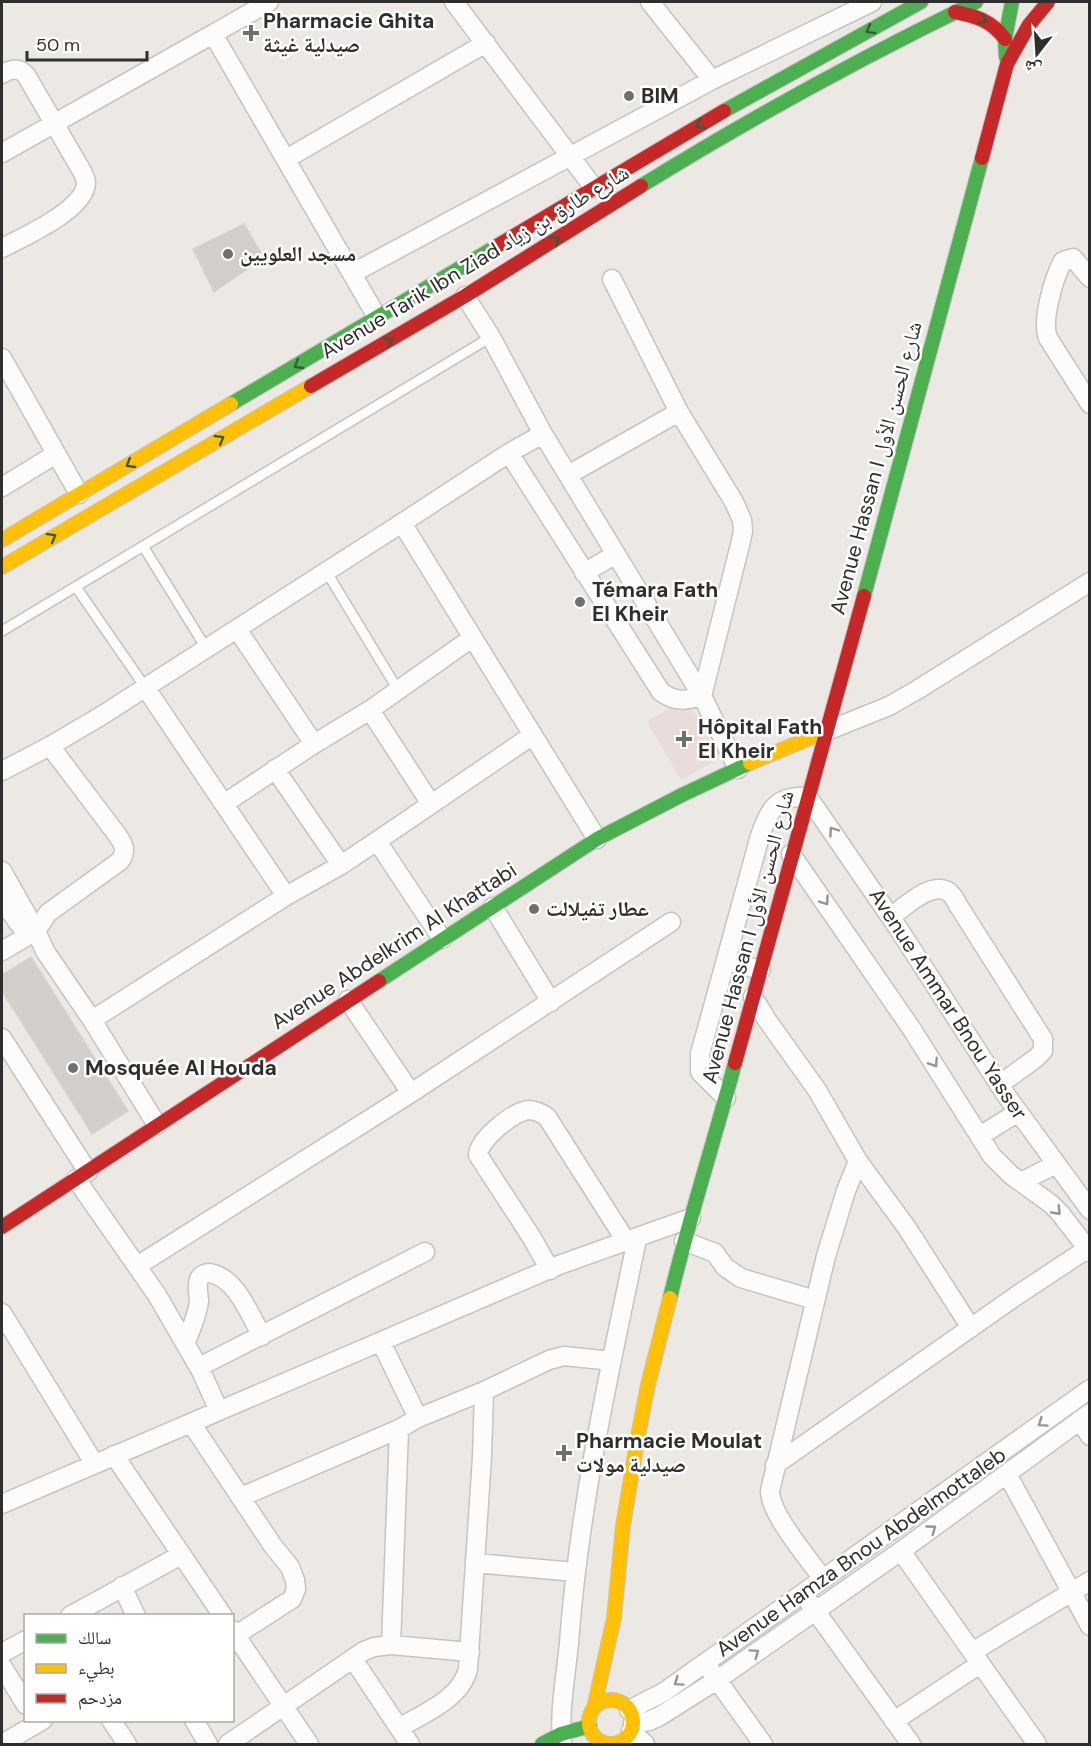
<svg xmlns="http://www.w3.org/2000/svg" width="1091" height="1746" font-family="'DM Sans','Noto Naskh Arabic',sans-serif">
<rect width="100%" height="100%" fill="#ece8e4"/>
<path fill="#e9dcdb" d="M687,699L720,758L681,780L647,721Z"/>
<path fill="#d1cecb" stroke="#d7d4d0" stroke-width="1.5" d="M244,224L264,258L214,292L193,249Z
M31,957L128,1111L92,1134L2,991V975Z"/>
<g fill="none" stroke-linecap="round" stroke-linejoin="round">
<g stroke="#c5c4c5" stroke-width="12">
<path id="lane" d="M143,546L206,648
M326,571L398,690
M76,587L145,687
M2,631L491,337"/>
</g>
<g stroke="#c5c4c5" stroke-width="21">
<path id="street" d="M269,2L213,34L377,317
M454,2L594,188
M650,2L712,80
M2,74C11,69 18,67 26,75L83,173C84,176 86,179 86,183C85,210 23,237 2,248
M2,153L213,34
M286,159L486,43
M353,273L712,80L872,2
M1090,278L1073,258L1063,261C1054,277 1041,321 1048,338L1090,404
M465,296L491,337L543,434L702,696L738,769
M2,358L79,494
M509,453L661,692C675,702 686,701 702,696L741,541L743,531L742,520L734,502L679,412L612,279
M568,475L679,412
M2,487L56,454
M402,523L509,453L543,434
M584,573L616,554
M237,629L314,744L370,710L472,638
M145,687L286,896L341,865L275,769
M370,710L431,804
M827,731L889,706L917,690L1090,582
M2,771L50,746
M225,803L314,744
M791,854L911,1028L992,1156L1011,1175L1051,1204L1060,1213L1090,1252
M341,865L377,841
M2,871L36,931L45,951L92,1020L157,1125
M2,900L27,935
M493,907L551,1002
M891,917C904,907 933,879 950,893C953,896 956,901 958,905L1043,1039V1051L1036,1058L999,1085
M442,939L377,841L533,735
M2,951L36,931L48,913L120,861C127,851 124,845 118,836L50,746L101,716L402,523L597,839
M726,961L761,970
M753,997L767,1020L817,1090L858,1161L846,1191L826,1256L770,1491C770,1514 808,1558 823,1579
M348,1000L411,1093
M92,1020L286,896
M2,1038L88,1172
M726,1098L700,1072V1054L760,836C769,809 777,795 808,797L898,928L1006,1095L1090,1210
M980,1136L1018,1112
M858,1161L907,1228L971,1328
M76,1179L157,1295L201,1371L219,1411
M1021,1182L1056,1164
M684,1241L715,1253L725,1267L741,1278L815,1300
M137,1266L411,1093L671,922
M550,1270L532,1238L478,1155C479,1139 514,1111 529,1110C536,1110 541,1113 547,1117L626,1241
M2,1313L94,1463
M186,1342C191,1329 197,1316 199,1302C199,1295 196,1286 199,1279C202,1274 205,1273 210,1273C237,1278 250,1316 262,1336
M381,1342L418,1418
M199,1367L425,1252
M1080,1420L1090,1436
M191,1423L273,1546L290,1567L295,1580L296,1589L292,1599L236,1635
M114,1455L223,1616
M775,1465L1016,1296L1090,1247
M1007,1474L1090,1626
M241,1497L399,1429
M2,1504L559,1265L691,1218
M901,1551L1037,1744
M475,1563L575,1572
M122,1586L136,1616
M809,1602L911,1744
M70,1616L181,1555
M232,1630L309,1744
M470,1652L391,1645L399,1429L418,1418L484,1391L549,1360L564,1356L612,1361
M972,1652L1090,1581
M2,1653L26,1640
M353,1659L399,1728
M2,1666L26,1705
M710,1670L763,1744
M629,1710L664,1692L1090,1389
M111,1720L127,1744
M194,1720L208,1744
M894,1721L980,1664
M633,1723L649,1721L660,1716L717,1680L901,1551L1090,1413
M631,1731L645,1744
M562,1743C559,1710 566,1675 569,1643C579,1506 609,1373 637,1239
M2,1744L43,1720
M228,1744L364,1651L374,1647L391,1645
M410,1744L399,1728C424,1713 461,1699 468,1669L482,1457L484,1391"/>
</g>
<g stroke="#c5c4c5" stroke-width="16">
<path id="fast" d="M1006,57L1005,39L1012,2
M724,111L921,2
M641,186C749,119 861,58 976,2
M231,404L497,246
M864,596L982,158
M379,981L597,839L682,795L750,763
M670,1298C689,1219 714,1142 735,1063
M542,1744L561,1734L590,1726"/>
</g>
<g stroke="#c5c4c5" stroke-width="16">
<path id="slow" d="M2,540L231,404
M2,567L311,386
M750,763L827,731
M589 1722a22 22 0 1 1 44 0a22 22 0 1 1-44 0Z
M594,1708L614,1618L623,1526L639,1431L648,1385L670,1298"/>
</g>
<g stroke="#c5c4c5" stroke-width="16">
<path id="jam" d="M955,12C976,16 992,21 1005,39
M982,158L1007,64L1029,25L1048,2
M497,246L724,111
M311,386L465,296L641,186
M735,1063L864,596
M2,1227L379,981"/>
</g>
<use href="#lane" stroke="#fcfcfb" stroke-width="9"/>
<use href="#street" stroke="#fcfcfb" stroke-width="18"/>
<use href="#fast" stroke="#4caf50" stroke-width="14"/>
<use href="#slow" stroke="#ffc107" stroke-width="14"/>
<use href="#jam" stroke="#c62828" stroke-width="14"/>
</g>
<defs><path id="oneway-chevron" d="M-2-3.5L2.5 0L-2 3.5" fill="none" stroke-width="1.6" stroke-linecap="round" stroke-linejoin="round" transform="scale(1.5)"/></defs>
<g stroke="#385b3a">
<use href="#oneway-chevron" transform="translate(983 20) rotate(26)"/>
<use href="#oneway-chevron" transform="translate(870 30) rotate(151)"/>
<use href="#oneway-chevron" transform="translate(700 125) rotate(149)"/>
<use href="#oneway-chevron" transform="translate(556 240) rotate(-32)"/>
<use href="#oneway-chevron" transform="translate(389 341) rotate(-30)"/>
<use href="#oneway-chevron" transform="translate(298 365) rotate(149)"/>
<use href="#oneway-chevron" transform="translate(220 439) rotate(-30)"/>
<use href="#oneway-chevron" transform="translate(130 464) rotate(149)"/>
<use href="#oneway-chevron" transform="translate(52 537) rotate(-30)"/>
</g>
<g stroke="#959594">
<use href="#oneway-chevron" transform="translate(833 831) rotate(-125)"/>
<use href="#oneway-chevron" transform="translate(825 901) rotate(55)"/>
<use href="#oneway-chevron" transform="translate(934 1063) rotate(57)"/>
<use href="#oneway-chevron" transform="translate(1057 1211) rotate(46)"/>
<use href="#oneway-chevron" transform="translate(1042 1423) rotate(145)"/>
<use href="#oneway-chevron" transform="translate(932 1529) rotate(-36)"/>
<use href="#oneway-chevron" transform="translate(755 1653) rotate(-35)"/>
<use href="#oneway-chevron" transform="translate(678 1682) rotate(145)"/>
</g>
<g fill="#706f6e" stroke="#fff" stroke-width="2">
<path d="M248 24h6v6h6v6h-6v6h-6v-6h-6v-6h6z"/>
<circle cx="629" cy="96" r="6"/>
<circle cx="228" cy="254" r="6"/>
<circle cx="580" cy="602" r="6"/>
<path d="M681 730h6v6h6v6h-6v6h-6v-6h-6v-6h6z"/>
<circle cx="534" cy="909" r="6"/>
<circle cx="73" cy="1068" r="6"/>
<path d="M561 1444h6v6h6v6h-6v6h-6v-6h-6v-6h6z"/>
</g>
<g text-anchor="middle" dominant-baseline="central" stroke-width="5" stroke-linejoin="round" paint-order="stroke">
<g font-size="21" font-weight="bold" fill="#2e2e2e" stroke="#fff" text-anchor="start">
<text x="263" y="21">Pharmacie Ghita<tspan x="263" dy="24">صيدلية غيثة</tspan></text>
<text x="641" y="96">BIM</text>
<text x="240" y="254">مسجد العلويين</text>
<text x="592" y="590">Témara Fath<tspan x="592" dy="24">El Kheir</tspan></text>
<text x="698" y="727">Hôpital Fath<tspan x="698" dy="24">El Kheir</tspan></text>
<text x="546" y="909">عطار تفيلالت</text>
<text x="85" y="1068">Mosquée Al Houda</text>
<text x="576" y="1441">Pharmacie Moulat<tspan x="576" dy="24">صيدلية مولات</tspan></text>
</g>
<g font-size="21" fill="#2e2e2e" stroke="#fff">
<text transform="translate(475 262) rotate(-31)">Avenue Tarik Ibn Ziad شارع طارق بن زياد</text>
<text transform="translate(876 468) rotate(-75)">Avenue Hassan I شارع الحسن الأول</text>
<text transform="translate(748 937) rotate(-75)">Avenue Hassan I شارع الحسن الأول</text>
<text transform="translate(394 946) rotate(-33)">Avenue Abdelkrim Al Khattabi</text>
<text transform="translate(948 1004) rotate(57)">Avenue Ammar Bnou Yasser</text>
<text transform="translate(861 1552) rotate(-35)">Avenue Hamza Bnou Abdelmottaleb</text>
</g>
</g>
<rect width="1091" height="1746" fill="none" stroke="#2e2e2e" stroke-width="6"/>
<rect x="24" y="1614" width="210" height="108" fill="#ffffff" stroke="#ababab" stroke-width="1.5"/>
<rect x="36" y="1634" width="30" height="9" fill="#4caf50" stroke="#ababab" stroke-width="1.5"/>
<text x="78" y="1644" font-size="18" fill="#2e2e2e">سالك</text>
<rect x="36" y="1664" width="30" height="9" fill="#ffc107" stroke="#ababab" stroke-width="1.5"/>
<text x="78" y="1674" font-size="18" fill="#2e2e2e">بطيء</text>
<rect x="36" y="1694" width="30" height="9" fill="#c62828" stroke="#ababab" stroke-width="1.5"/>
<text x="78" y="1704" font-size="18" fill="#2e2e2e">مزدحم</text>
<g transform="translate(1037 54) rotate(197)" stroke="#ffffff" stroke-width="4.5" paint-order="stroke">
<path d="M0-4.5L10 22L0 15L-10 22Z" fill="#2e2e2e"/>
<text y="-9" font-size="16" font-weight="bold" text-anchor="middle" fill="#2e2e2e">ش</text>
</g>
<path d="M27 51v9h120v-9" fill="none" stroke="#2e2e2e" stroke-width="3"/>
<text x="36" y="51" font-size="18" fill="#2e2e2e" stroke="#ffffff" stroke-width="4.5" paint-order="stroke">50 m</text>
</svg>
